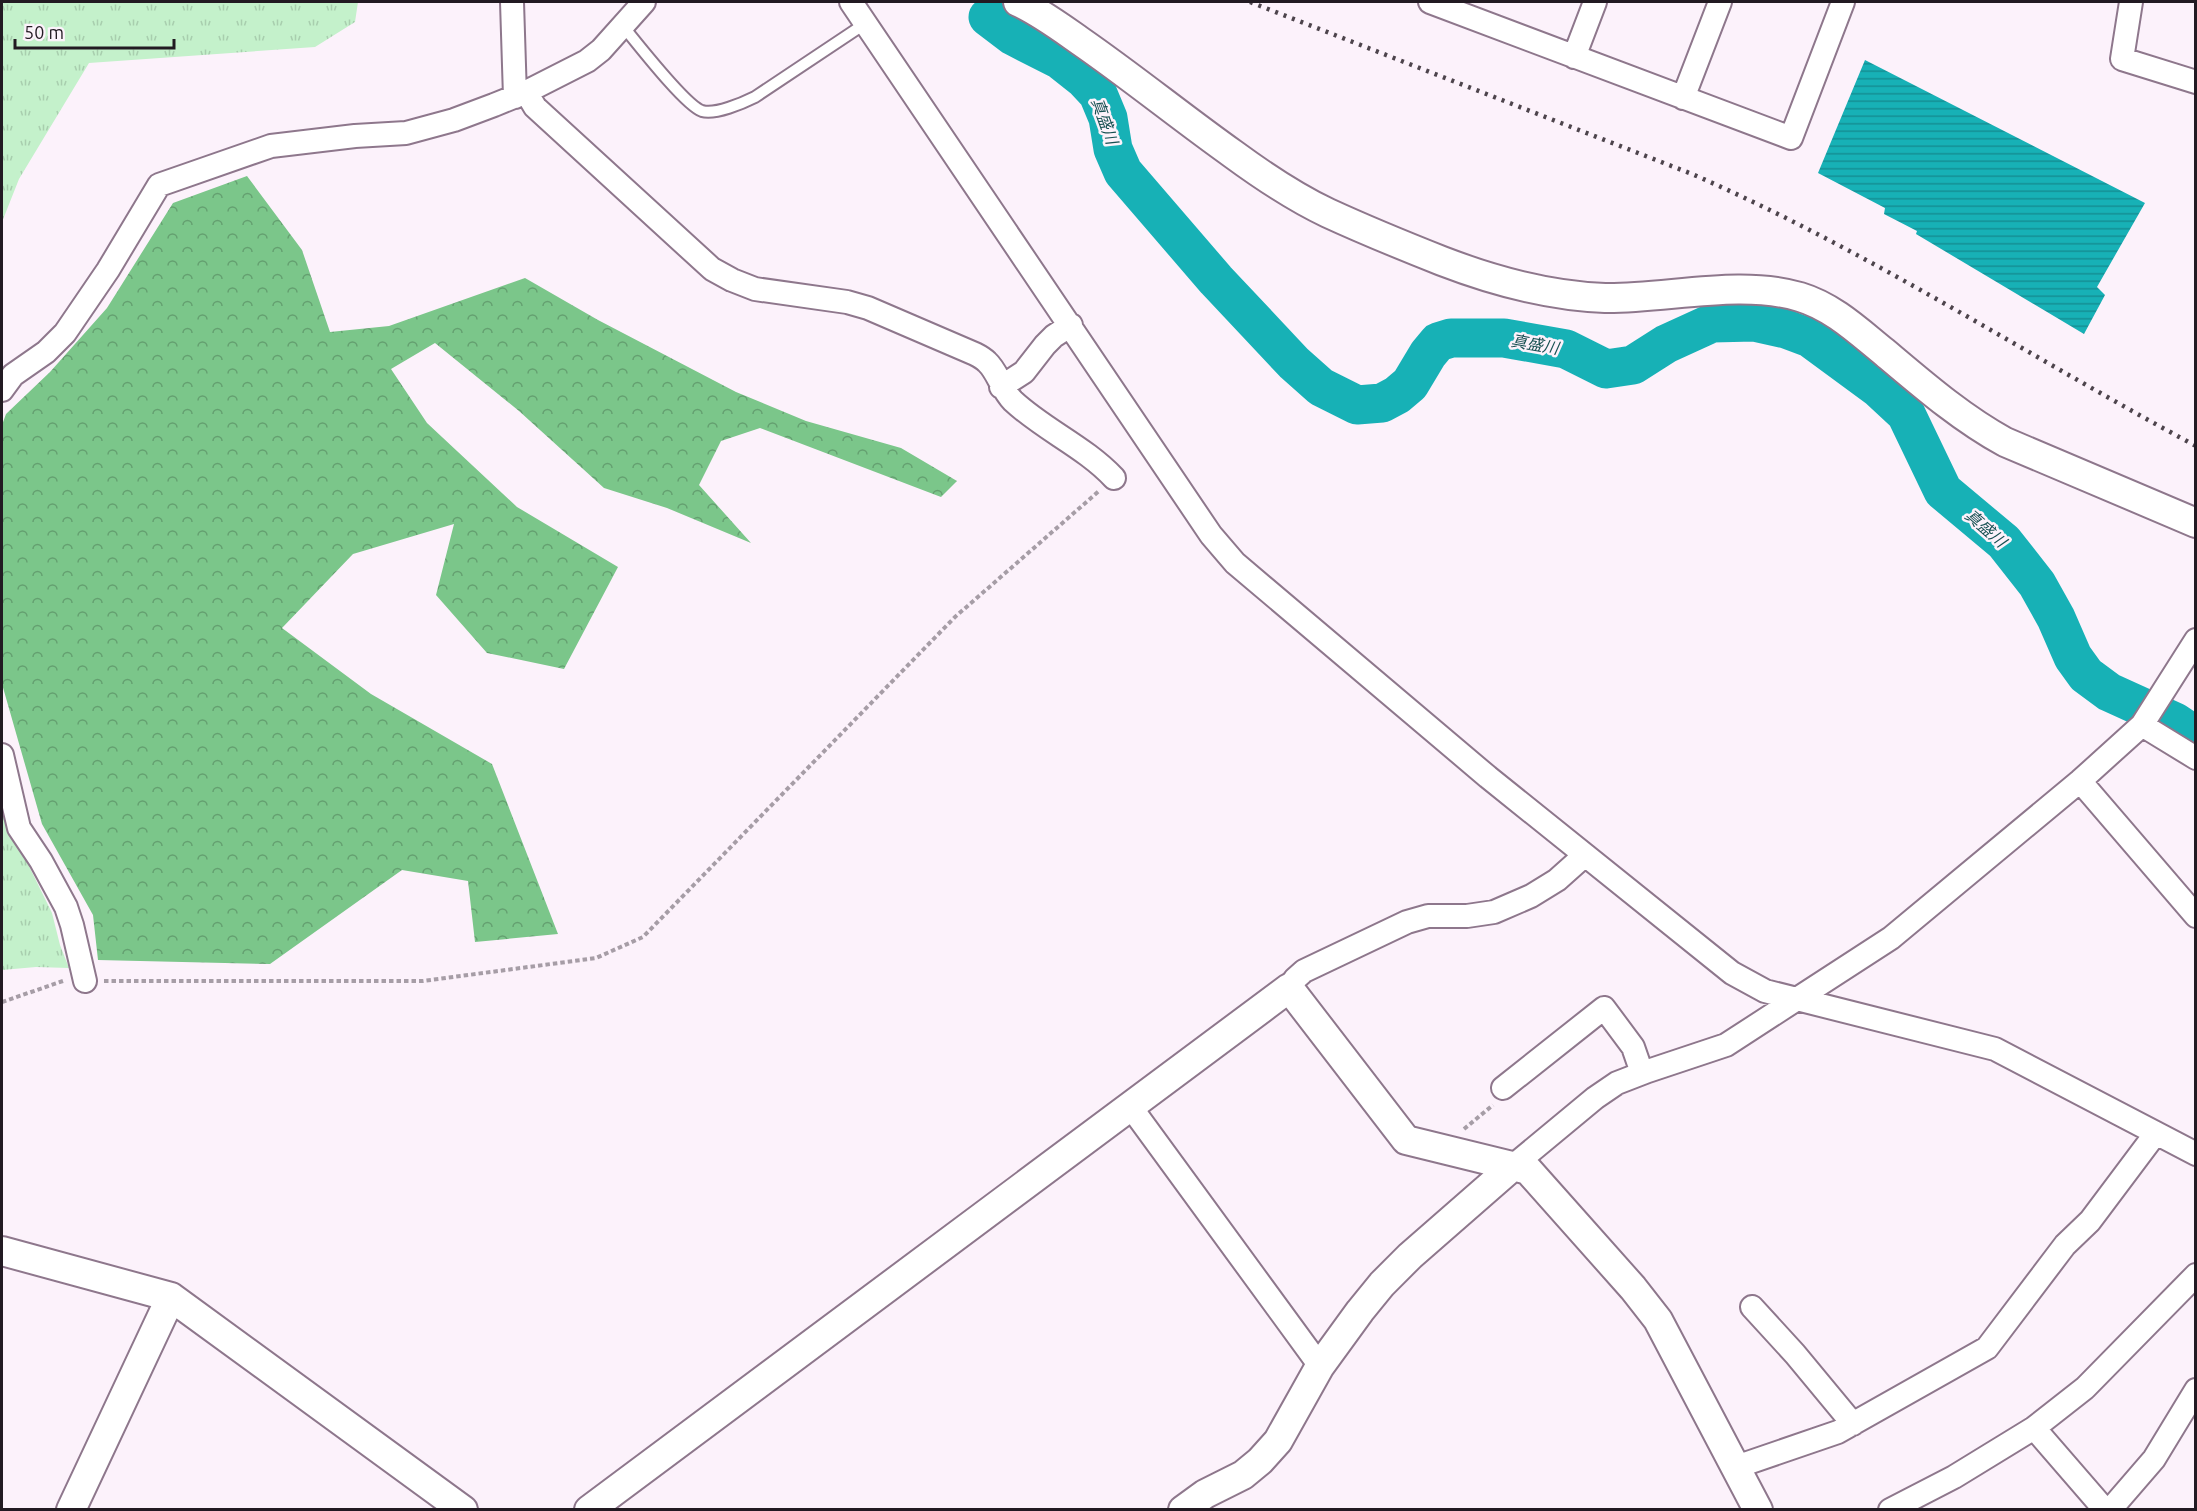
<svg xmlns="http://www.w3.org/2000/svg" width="2197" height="1511" font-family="Ubuntu,'Noto Sans JP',sans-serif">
<defs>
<pattern id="forest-crowns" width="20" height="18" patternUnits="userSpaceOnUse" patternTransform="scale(1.5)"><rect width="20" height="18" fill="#7bc68a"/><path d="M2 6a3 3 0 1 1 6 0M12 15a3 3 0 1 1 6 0" fill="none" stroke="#64a070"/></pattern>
<pattern id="park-tufts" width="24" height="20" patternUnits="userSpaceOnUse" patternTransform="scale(1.5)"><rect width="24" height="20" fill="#c4f1cb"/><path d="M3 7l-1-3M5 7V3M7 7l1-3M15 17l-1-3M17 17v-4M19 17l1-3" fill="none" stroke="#a8ceae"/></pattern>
<pattern id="water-rules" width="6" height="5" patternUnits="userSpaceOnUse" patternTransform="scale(1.5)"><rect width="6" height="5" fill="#17b1b6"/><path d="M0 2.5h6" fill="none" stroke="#148f94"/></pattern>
</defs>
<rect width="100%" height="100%" fill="#fcf2fb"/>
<path fill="url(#forest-crowns)" d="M247,176L302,250L330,332L389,326L525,278L598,320L736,392L806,421L901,448L957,481L941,497L760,428L721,441L699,485L751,543L667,508L604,488L519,411L435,343L391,369L427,423L517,507L618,567L564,669L487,653L436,595L454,524L353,554L282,628L371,694L492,764L558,934L475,942L468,881L402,870L270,964L98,960L93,915L42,824L2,684V425L6,414L50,372L107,308L173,203Z"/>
<path fill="url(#park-tufts)" d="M2,2H358L355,22L315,47L89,63L19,179L2,222Z
M2,811L52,913L60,945L69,968L36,967L2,970Z"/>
<path fill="url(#water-rules)" d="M1865,60L2145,203L2097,287L2105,295L2084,334L1916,234L1917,231L1884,214L1885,208L1818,173Z"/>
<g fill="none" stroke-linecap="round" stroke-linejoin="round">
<path stroke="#17b1b6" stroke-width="39" d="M988,17L1013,36L1060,60L1084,79L1098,94L1108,118L1113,149L1123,172L1216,280L1294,363L1321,387L1357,405L1382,403L1397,395L1410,384L1428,354L1438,342L1451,338H1504L1566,349L1606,369L1633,365L1666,344L1712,323L1754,322L1786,329L1810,338L1878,388L1906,414L1943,491L2004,542L2037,584L2056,618L2073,657L2086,675L2109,692L2175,722L2196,736"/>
<g stroke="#8e778c" stroke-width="14">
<path id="service" d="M623,26C637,43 685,105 702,111C715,115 743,103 755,97L866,23"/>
</g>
<g stroke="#8e778c" stroke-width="26">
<path id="minor" d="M512,2L515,97
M851,2L1211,535L1235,563L1488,777L1732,973L1765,991L1995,1049L2196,1154
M1430,2L1791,138L1843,2
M2131,2L2122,59L2196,82
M1574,57L1595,2
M526,92L535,107L712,269L732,280L755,289L847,302L868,308L975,354C979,356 984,359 987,362C998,372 1001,389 1013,401C1044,430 1085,447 1114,478
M1683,98L1720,2
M1001,387L1024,372L1045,345L1054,336L1071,325
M2,390L13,375L46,352L65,333L108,270L159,185L271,146L355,136L406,133L454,120L494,105L526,92L587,61L601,50L644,2
M2142,725L2196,758
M2,755L19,828L41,861L66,907L72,925L85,981
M2080,781L2196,916
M1289,988L1295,979L1304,971L1407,922L1428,916H1467L1494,912L1531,896L1557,880L1585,855
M1503,1088L1604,1008L1633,1047L1642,1073
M1130,1106L1320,1366
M1513,1166L1595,1098L1617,1083L1648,1071L1726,1045L1891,938L2080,781L2142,725L2196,640
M1752,1307L1795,1354L1853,1424
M2034,1428L2105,1510
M1736,1467L1838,1432L1987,1348L2065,1245L2090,1221L2156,1133
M1890,1510L1954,1477L2034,1428L2085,1388L2196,1275
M2110,1510L2154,1459L2196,1390"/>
</g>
<g stroke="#8e778c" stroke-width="32">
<path id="tertiary" d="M1018,2C1040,12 1060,27 1080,41C1132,77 1181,117 1233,154C1263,176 1294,197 1328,213C1365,230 1404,246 1442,261C1494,281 1548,296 1605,298C1666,299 1740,279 1800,297C1833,307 1858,331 1884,352C1922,384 1961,418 2005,442L2196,523
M2,1251L171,1297L463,1510
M71,1510L171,1297
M589,1510L1289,988L1406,1140L1528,1170L1633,1288L1658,1320L1758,1510
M1183,1510L1205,1494L1243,1475L1260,1461L1278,1441L1320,1366L1360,1311L1382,1284L1410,1256L1513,1166"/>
</g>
<path stroke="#a69da6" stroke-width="4" stroke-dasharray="4.5 3" stroke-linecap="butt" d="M104,981H423L596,958L643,937L955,617L1099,491
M2,1002L63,981
M1464,1129L1493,1105"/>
<use href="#service" stroke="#fff" stroke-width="10"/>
<use href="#minor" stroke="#fff" stroke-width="22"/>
<use href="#tertiary" stroke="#fff" stroke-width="28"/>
<path stroke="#4d444c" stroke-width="4.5" stroke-dasharray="3 6" stroke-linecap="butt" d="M1250,2L1692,174C1867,250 2028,356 2196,446"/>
</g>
<g text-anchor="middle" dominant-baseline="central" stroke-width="5" stroke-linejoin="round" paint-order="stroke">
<g font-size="16" font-style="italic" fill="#175052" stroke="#fcf2fb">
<text transform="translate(1105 121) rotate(70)">真盛川</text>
<text transform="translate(1535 344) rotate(10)">真盛川</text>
<text transform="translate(1986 528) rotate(41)">真盛川</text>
</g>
</g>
<rect width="2197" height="1511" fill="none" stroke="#221a22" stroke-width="6"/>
<path d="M15 39v9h159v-9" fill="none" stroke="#221a22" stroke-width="3"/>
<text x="24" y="39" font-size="18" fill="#221a22" stroke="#fcf2fb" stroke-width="4.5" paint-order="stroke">50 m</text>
</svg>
